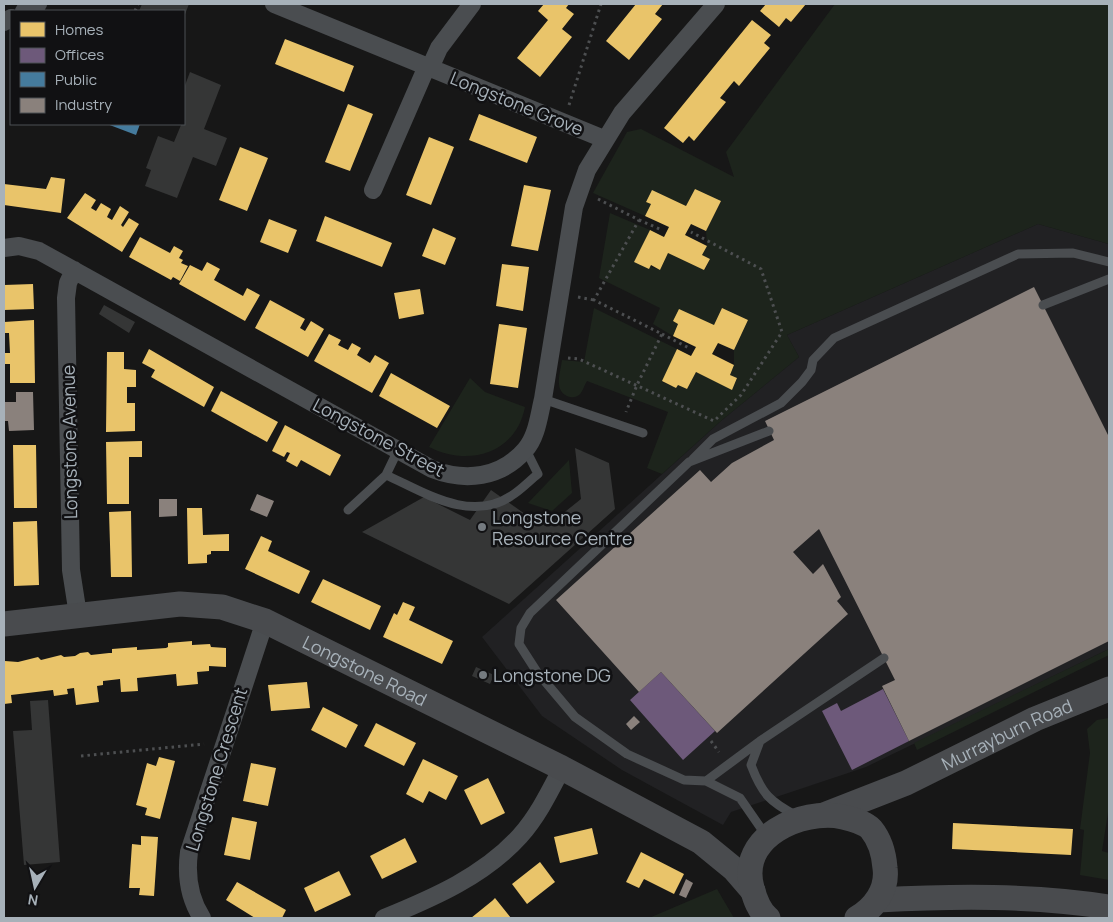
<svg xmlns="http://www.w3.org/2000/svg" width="1113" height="922" font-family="Manrope,sans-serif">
<rect width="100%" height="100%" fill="#171717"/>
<path fill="#212123" d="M1038,224L1109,244V649L866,767L731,812L723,825L622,770L542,716L482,637L722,420L799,357L787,335Z"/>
<path fill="#1d241c" d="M835,4H1109V244L1038,224L787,335L799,357L722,420L662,474L647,468L668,412L587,381C584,385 583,392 579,395C571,401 559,394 559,384C558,377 561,368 562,360L584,362L594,308L677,349L662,382L676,388L678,385L687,389L696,372L732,389L737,379L730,375L734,365V350L748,320L722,308L714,325L673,321L678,324L673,336L653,324L660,308L599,278L610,213L650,230L635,262L660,270L668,253L705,270L710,259L702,255L707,245L706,231L721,202L695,189L686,206L652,190L646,202L651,204L645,216L593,193L627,132L641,129L734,177L726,152Z
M470,378L485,392L525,407C516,454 468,467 429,447Z
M569,460L572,493L552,511L528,503Z
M1109,649V655L917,750L914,743Z
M1109,718V806L1102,851L1109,853V880L1080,875L1084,830L1080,829L1090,753L1087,729L1097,720Z
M717,889L734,918H649Z"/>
<path fill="#e9c46a" d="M544,4H569L566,8L574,14L562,29L572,37L540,77L517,58L548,20L538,11Z
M636,4H663L655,14L662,19L629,60L606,41Z
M766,4H806L791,22L786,18L779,27L760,11Z
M752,20L771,35L764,43L770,48L739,86L734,81L720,98L726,102L694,141L689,136L683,143L664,128Z
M285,39L354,66L344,92L275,64Z
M348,104L373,114L350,171L325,162Z
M479,114L537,137L527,163L469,140Z
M429,137L454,147L431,205L406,195Z
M240,147L268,158L247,211L219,200Z
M51,177L65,179L61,213L4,205V184L46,189Z
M524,185L551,190L538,251L511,246Z
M695,189L721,201L706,231L691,224L685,235L707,246L702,255L710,259L704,270L668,253L660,270L651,265L649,269L634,262L650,230L664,237L669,227L645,216L651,204L646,202L652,190L686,206Z
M85,193L96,200L91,208L96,211L101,203L111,209L107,217L112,220L120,206L129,212L121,225L123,227L129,218L139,224L122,252L67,218Z
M325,216L392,243L382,267L316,241Z
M269,219L297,230L288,253L260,242Z
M433,228L456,238L445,265L422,256Z
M140,237L170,253L174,246L183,251L179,258L183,260L181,263L188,266L180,281L173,277L171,280L129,257Z
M207,262L220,269L214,280L243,296L247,288L260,295L245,321L179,284L190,265L202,271Z
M502,264L529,267L523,311L496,306Z
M33,284L34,309L4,310V285Z
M420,289L424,314L399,319L394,293Z
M270,300L305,319L300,328L305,331L311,321L324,329L308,357L255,328Z
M722,308L748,320L734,350L718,343L712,354L734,365L730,375L737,378L732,390L696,372L687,389L678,385L676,388L662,381L677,349L691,356L696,347L673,336L678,324L673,321L679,309L714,325Z
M34,320L35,383H10V364H4V353H10L9,333H4V322Z
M499,324L527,328L518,388L490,384Z
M329,334L341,340L338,345L348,350L352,343L361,348L357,355L370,363L375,355L389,363L372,393L314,361Z
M149,349L214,387L204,407L151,377L155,370L142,363Z
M107,352H124V369L136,370V387H127V403H135V431L106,432Z
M391,373L450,406L437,428L379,396Z
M221,391L278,422L267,442L211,411Z
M285,425L341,455L330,476L301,460L297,467L286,461L290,453L287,452L284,457L272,451Z
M142,441V457H129V504H107L106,442Z
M13,445H36L37,508H14Z
M187,508H202L203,535L229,534V551H211V554L207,555V563L188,564Z
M131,511L132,577H111L109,512Z
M37,521L39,585L14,586L13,522Z
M261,536L272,541L268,551L310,571L299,594L245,569Z
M323,579L381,606L370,630L311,602Z
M403,602L415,607L409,620L453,641L442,664L383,637L394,613L397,615Z
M192,641V645L210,644L211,647L226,648V667L209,666V671L197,672L198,684L177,686L176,674L137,678L138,691L121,692L120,679L103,681V685L97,686L99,702L76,705L74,688L67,689L68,694L54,696L53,690L11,695L12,703L4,704L5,661L18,662L38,657L41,660L61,655L64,657L75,656L80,653L88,652L91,655L109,653H112V649L137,647V650L166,648L168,647V643Z
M307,682L310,708L271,711L268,685Z
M323,707L358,725L346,748L311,730Z
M376,723L416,743L404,766L364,746Z
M159,757L175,761L160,819L145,815L147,808L136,805L147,763L156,766Z
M423,759L458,776L446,800L429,791L423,803L406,794Z
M251,763L276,768L268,806L243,801Z
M488,778L505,813L481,825L464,790Z
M232,817L257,822L250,860L224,855Z
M953,823L1073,829L1071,855L952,849Z
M592,828L598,854L560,863L554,837Z
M141,836L158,837L154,896L139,895L140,888H129L132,844L141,845Z
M405,838L417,862L382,879L370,856Z
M641,852L684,874L674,894L644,879L639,888L626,882Z
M540,862L555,882L527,904L512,884Z
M339,871L351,895L315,912L304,888Z
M237,882L286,910L282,918H255L226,900Z
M495,898L511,918H471L492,901Z"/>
<path fill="#6d597a" d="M661,672L715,731L683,760L630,700Z
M883,689L909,741L852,770L822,711L837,703L841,711Z"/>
<path fill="#457b9d" d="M107,124H140L136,135Z"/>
<path fill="#8a817c" d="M1034,287L1109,437V641L909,741L882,686L895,680L819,529L793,552L813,574L823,564L841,597L837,601L848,614L717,733L661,672L639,692L556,600L700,470L711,482L732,463L774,440L765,421Z
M16,392H33L34,430L9,431L8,421H4V402H16Z
M257,494L274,501L267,517L250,510Z
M159,499H177V516L159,517Z
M634,716L640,722L631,730L626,724Z
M686,879L693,883L686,898L679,895Z"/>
<path fill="#353636" d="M142,4H189L184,17V11H139Z
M190,72L221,85L204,129L227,138L216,166L193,157L177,198L145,186L151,170L146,168L158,136L174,142L181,125L177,124H184V88Z
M104,305L135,322L129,333L99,314Z
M575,448L609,463L615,509L509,604L362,532L424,497L470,520L491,490L525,514L551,523L581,499Z
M476,667L494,675L490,684L472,676Z
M48,700L60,862L24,865L13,731L32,730L30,701Z"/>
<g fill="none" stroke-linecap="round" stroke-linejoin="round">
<path stroke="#4d4f51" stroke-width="3" stroke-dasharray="2.5 4" stroke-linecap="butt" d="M135,11L138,4
M569,105L601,4
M598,199L639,220L594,300L662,334L637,385L626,412
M639,220L662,230
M578,297L594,300
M662,334L689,348
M568,358L579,359L714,421L741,395L782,332L761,269L691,232
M711,741L719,752
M81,756L204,744"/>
<path stroke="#4a4d50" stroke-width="9" d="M1043,305L1109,279
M543,399L643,433
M693,459L713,439L781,403L802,382L811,370L813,360L834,338L1018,254L1073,253L1109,262
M386,475C424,492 470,523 511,496C521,490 529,481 538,474L526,450
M348,510L386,475L398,450
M706,781L760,741
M797,816C770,802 762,794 751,765L760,741L884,658
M767,837L740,798L706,781L684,780L627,754L575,717L537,672L519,644L521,628L530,613L689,462L769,431"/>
<path stroke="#4a4d50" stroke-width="18" d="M274,4L604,139
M24,11L38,4
M4,22L11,18
M430,68L439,48L472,4
M373,190L427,66
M4,248L19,246L39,251L432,469C465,482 501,478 525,450C537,437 539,415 543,399L574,207L587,170L622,113L716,4
M74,270L68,283L66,298L71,570L78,615
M202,918C189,898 186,875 189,852L265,621
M384,918C433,898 484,876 520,836C538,816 550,791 562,768"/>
<g stroke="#494b4e" stroke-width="25">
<path id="s1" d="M4,624L180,604L222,607L265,621L562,768L701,842L734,869L753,891"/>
<path id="s2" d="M824,815L906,783L1035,719L1109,689"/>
<path d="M878,900C954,896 1033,895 1109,907"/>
<path d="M768,918C759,911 755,899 752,888C738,837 801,808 843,817C852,819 864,822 871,829C880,840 884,854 885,868C888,890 874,908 857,918"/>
</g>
</g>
<g fill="#757b80" stroke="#111113" stroke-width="2">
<circle cx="482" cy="527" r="5"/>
<circle cx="483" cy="675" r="5"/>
</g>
<g text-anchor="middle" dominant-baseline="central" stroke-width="5" stroke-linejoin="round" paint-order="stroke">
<g font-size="18" fill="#a7b1b9" stroke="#111113">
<text transform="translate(517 103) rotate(22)">Longstone Grove</text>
<text transform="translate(379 437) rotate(28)">Longstone Street</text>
<text transform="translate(69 442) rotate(-91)">Longstone Avenue</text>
<text stroke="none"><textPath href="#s1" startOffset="376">Longstone Road</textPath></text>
<text stroke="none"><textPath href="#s2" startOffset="200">Murrayburn Road</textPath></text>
<text transform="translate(216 769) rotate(-73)">Longstone Crescent</text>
</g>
<g font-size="18" fill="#a7b1b9" stroke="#111113" text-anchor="start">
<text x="492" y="517">Longstone<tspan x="492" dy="21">Resource Centre</tspan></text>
<text x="493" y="675">Longstone DG</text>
</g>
</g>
<rect width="1113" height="922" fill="none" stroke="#a7b1b9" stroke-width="10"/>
<rect x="10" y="10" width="175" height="115" fill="#111113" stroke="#4d5155"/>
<rect x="20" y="22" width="25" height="15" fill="#e9c46a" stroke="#4d5155"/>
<text x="55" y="35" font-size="15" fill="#a7b1b9">Homes</text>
<rect x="20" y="48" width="25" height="15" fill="#6d597a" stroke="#4d5155"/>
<text x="55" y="60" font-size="15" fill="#a7b1b9">Offices</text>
<rect x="20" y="72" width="25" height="15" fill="#457b9d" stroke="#4d5155"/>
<text x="55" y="85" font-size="15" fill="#a7b1b9">Public</text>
<rect x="20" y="98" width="25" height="15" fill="#8a817c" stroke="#4d5155"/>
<text x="55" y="110" font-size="15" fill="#a7b1b9">Industry</text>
<g transform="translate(35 887) rotate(189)" stroke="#111113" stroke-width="4" paint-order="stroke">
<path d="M0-4L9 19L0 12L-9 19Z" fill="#a7b1b9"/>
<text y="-8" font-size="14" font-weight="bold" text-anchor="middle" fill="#a7b1b9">N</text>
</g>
</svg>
